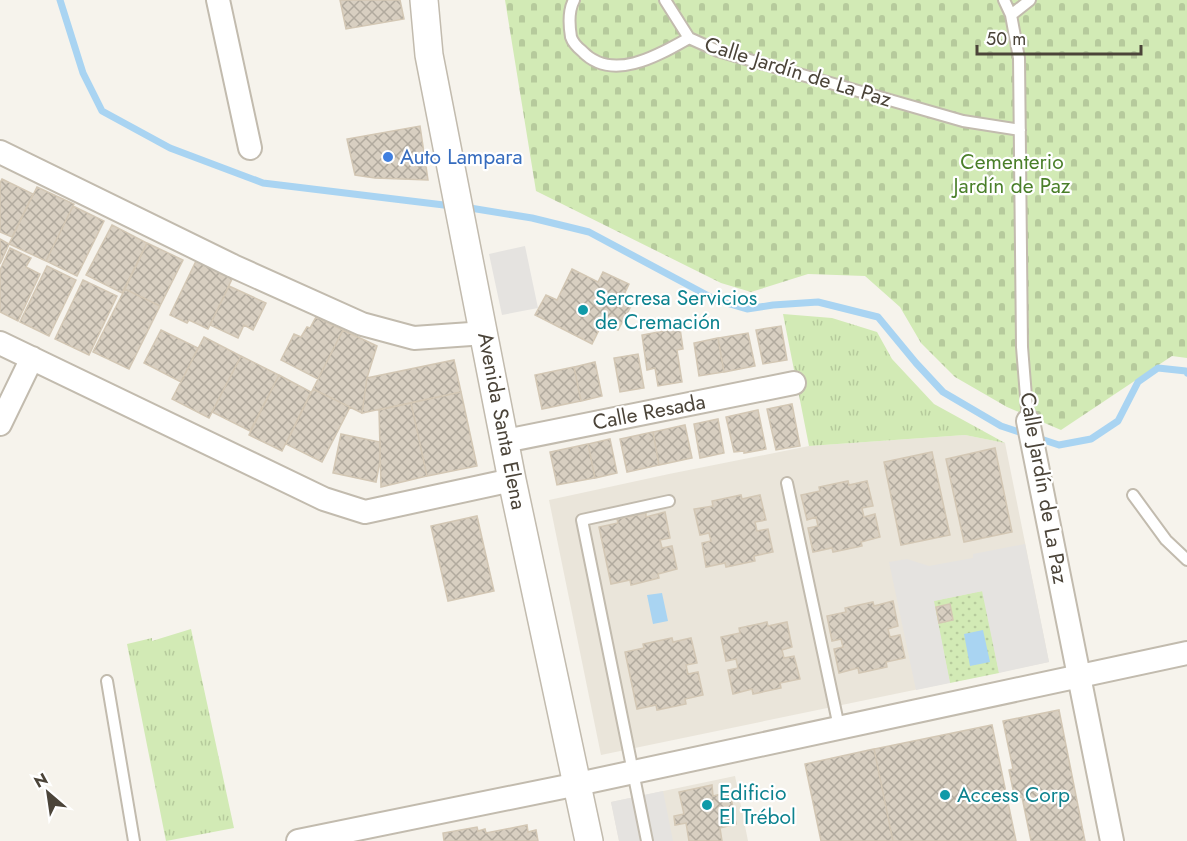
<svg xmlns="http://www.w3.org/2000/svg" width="1187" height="841" font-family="Jost,sans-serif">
<defs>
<pattern id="grass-tufts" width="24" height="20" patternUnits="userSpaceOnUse" patternTransform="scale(1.5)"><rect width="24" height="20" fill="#d2eab5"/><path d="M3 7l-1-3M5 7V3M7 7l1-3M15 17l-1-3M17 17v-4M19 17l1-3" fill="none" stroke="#b6ca9c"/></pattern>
<pattern id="cemetery-stones" width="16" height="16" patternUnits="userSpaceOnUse" patternTransform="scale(1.5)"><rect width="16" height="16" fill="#d2eab5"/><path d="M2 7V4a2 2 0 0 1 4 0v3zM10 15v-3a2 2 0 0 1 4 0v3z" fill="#b6ca9c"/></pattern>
<pattern id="park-dots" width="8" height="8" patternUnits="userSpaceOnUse" patternTransform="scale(1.5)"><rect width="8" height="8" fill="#d2eab5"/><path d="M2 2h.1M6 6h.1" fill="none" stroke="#b6ca9c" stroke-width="1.8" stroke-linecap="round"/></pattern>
<pattern id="building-cross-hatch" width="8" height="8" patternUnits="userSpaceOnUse" patternTransform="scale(1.5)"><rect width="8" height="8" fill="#d8cfc1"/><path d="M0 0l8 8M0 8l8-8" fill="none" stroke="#b1aa9e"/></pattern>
</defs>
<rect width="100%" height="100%" fill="#f6f3ec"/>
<path fill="#eae5da" d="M965,435L1005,443L1049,662L601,755L549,500L669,474L809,446Z
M735,776L748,841H619L611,802Z"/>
<path fill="url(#grass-tufts)" d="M783,314L832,318L877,332L892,359L934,404L1005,443L965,435L809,446Z
M191,629L234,828L166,841L127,644L152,638V641Z"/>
<path fill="url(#cemetery-stones)" d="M505,0H1187V358L1172,356L1061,430L1007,407L955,377L921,343L900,307L865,276L808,274L751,292L721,283L536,191Z"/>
<path fill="url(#park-dots)" d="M983,591L999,673L950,683L933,601Z"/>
<path fill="#e5e3e0" d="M525,246L538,308L502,315L489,254Z
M1025,544L1049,662L999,673L982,591L934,601L950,683L916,690L889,562L907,559L929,566L973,558V554Z
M663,791L673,841H619L611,802Z"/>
<path fill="#a9d4f2" d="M662,593L668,621L653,624L647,595Z
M983,630L990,662L970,666L964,634Z"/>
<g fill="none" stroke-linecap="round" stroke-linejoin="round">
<path stroke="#a9d4f2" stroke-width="7" d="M60,0L83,73L102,111L170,148L263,183L452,206
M464,207L532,218L589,232L716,300L747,309L773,305L818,302L878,317L916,363L943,392L1001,426L1059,445L1091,439L1118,421L1138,382L1158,368L1186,371L1187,373"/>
</g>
<path fill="url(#building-cross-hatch)" stroke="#d3c7b4" stroke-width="1.5" d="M340,0H400L404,19L346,29Z
M420,126L428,180L375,178L355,175L347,139Z
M2,179L33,194L12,237L0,232V183Z
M37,187L74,204L46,261L9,244Z
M73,206L104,221L77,276L46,261Z
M112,225L147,243L122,293L86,275Z
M0,239L9,244L0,264Z
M147,243L183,260L160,306L125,289Z
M10,248L31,258L26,267L40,274L18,321L0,312V270Z
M196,261L232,279L208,329L189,320L187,323L170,315Z
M47,266L76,280L49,336L20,322Z
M572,269L598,282L603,272L629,284L621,301L631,306L618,330L603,322L592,344L535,315L546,295L557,300Z
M83,280L117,296L89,355L55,339Z
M229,286L266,303L253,330L244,325L238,338L210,325Z
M125,289L160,306L129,369L93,352Z
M316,317L343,330L318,379L281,360L294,334L301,337L307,327L310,328Z
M781,326L787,360L763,364L756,330Z
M680,328L683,349L677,350L682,382L658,386L655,368L647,370L642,335Z
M161,330L198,348L181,382L144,363Z
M343,330L377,346L367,378L362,413L313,389Z
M748,333L755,366L724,372L718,338Z
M204,337L241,356L209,418L172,399Z
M718,338L724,372L699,376L694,343Z
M638,354L644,388L620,392L614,358Z
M241,356L279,375L250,431L212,412Z
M454,360L461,392L362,413L367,378Z
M595,362L602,396L581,401L574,367Z
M574,367L581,401L542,409L535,375Z
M279,375L311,392L282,451L249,435Z
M313,389L350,407L322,462L286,444Z
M461,392L477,466L427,476L411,403Z
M411,403L427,476L381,487L379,410Z
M792,404L800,446L776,450L767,409Z
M758,410L766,449L744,453V451L734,452L726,417Z
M718,419L724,453L700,458L694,424Z
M685,425L692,458L659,465L653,432Z
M653,432L659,465L627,472L620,439Z
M341,434L380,442V461L376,482L333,473Z
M610,439L617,473L595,478L588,444Z
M588,444L595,478L557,485L550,452Z
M995,448L1012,532L964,542L946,459Z
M932,452L950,535L901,545L884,462Z
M848,481L849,485L867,481L873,506L862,508L864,517L875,514L880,537L861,542L862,546L833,552L832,548L813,552L808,528L818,526L816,517L807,520L801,495L820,491L819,487Z
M741,495L742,499L760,495L766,520L755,522L757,531L768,529L773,552L754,556L755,561L726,567L725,563L706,567L702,543L711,541L709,533L700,535L694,509L713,506L712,501Z
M665,512L670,538L660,540L662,548L672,546L677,569L658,574L659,578L631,585L630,580L611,584L599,527L618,523L617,519L646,513V517Z
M477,516L494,591L448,601L431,526Z
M893,601L898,626L888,629L890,637L900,635L905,658L886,662L887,667L859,673L858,668L839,673L834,649L843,647L841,639L832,641L827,616L846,612L845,608L873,602L874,606Z
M950,604L953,620L939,623L936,607Z
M767,622L768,626L787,622L792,647L782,650L784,658L794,656L800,679L780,683L781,688L753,694L752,689L733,694L728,670L738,668L736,659L726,661L721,637L740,633L739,628Z
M672,638L673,642L691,638L697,663L686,665L688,674L698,672L703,695L685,699L686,704L657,710L656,705L637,709L625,652L644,648L643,644Z
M1059,710L1085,841H1031L1022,797L1015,799L1009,770L1013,769L1003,721Z
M992,725L1016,841H893L874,749Z
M874,749L893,841H821L805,764Z
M712,785L713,796L730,792L736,824L720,828L722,841H689L686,823L675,825L674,816L684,814L679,792Z
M527,825L528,832L536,830L538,841H444L443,833L477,827L478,831L485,829L486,833Z"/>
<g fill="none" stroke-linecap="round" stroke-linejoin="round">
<g stroke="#c2bbae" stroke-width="14">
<path id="service" d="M574,0C568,11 569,25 571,37C573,43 577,47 582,51C612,83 659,55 689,38
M665,0L689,38L718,51L963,121L1020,130
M1004,0L1011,15L1019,58L1022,347L1028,421
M1011,15L1030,0
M787,483L839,727
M1133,495L1166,540L1187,560
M107,681L134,841
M647,841L582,520L669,501"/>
</g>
<g stroke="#c2bbae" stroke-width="26">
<path id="minor" d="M218,0L250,148
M0,152L233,266L362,324L414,338L485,333
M0,343L324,499L365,512L512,480
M1028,421L1112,841
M0,424L32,358
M505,441L794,383
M298,841L578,784L1187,653"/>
</g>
<g stroke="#c2bbae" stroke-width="30">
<path id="tertiary" d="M424,0L429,55L512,480L589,841"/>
</g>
<use href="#service" stroke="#fff" stroke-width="10"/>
<use href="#minor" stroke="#fff" stroke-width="22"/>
<use href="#tertiary" stroke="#fff" stroke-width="27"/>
</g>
<circle fill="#3f7fe0" stroke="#fff" stroke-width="2" cx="388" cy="157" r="6"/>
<g fill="#0f9aa8" stroke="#fff" stroke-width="2">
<circle cx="583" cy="310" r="6"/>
<circle cx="945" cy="795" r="6"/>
<circle cx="707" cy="805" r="6"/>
</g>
<g text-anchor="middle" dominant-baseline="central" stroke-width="4.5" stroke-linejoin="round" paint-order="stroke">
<g font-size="21" fill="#4b4439" stroke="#fff">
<text transform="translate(798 72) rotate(17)">Calle Jardín de La Paz</text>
<text transform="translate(649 412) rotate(-11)">Calle Resada</text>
<text transform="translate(502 421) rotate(79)">Avenida Santa Elena</text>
<text transform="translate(1044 488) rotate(80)">Calle Jardín de La Paz</text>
</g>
<g font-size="21" fill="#366cbe" stroke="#fff" text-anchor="start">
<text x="400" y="157">Auto Lampara</text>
</g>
<g font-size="21" fill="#4a7f2a" stroke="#fff">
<text x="1012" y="162">Cementerio<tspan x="1012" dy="24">Jardín de Paz</tspan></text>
</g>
<g font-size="21" fill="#0d838f" stroke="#fff" text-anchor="start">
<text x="595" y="298">Sercresa Servicios<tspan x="595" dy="24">de Cremación</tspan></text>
<text x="719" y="793">Edificio<tspan x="719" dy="24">El Trébol</tspan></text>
<text x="957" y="795">Access Corp</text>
</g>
</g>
<g transform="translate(48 793) rotate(331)" stroke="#ffffff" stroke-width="4.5" paint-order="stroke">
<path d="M0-4.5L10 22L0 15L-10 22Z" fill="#4b4439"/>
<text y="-9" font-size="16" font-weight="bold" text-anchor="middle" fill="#4b4439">N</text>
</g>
<path d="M977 45v9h164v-9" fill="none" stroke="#4b4439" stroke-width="3"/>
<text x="986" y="45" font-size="18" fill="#4b4439" stroke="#ffffff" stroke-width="4.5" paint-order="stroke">50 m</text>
</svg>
